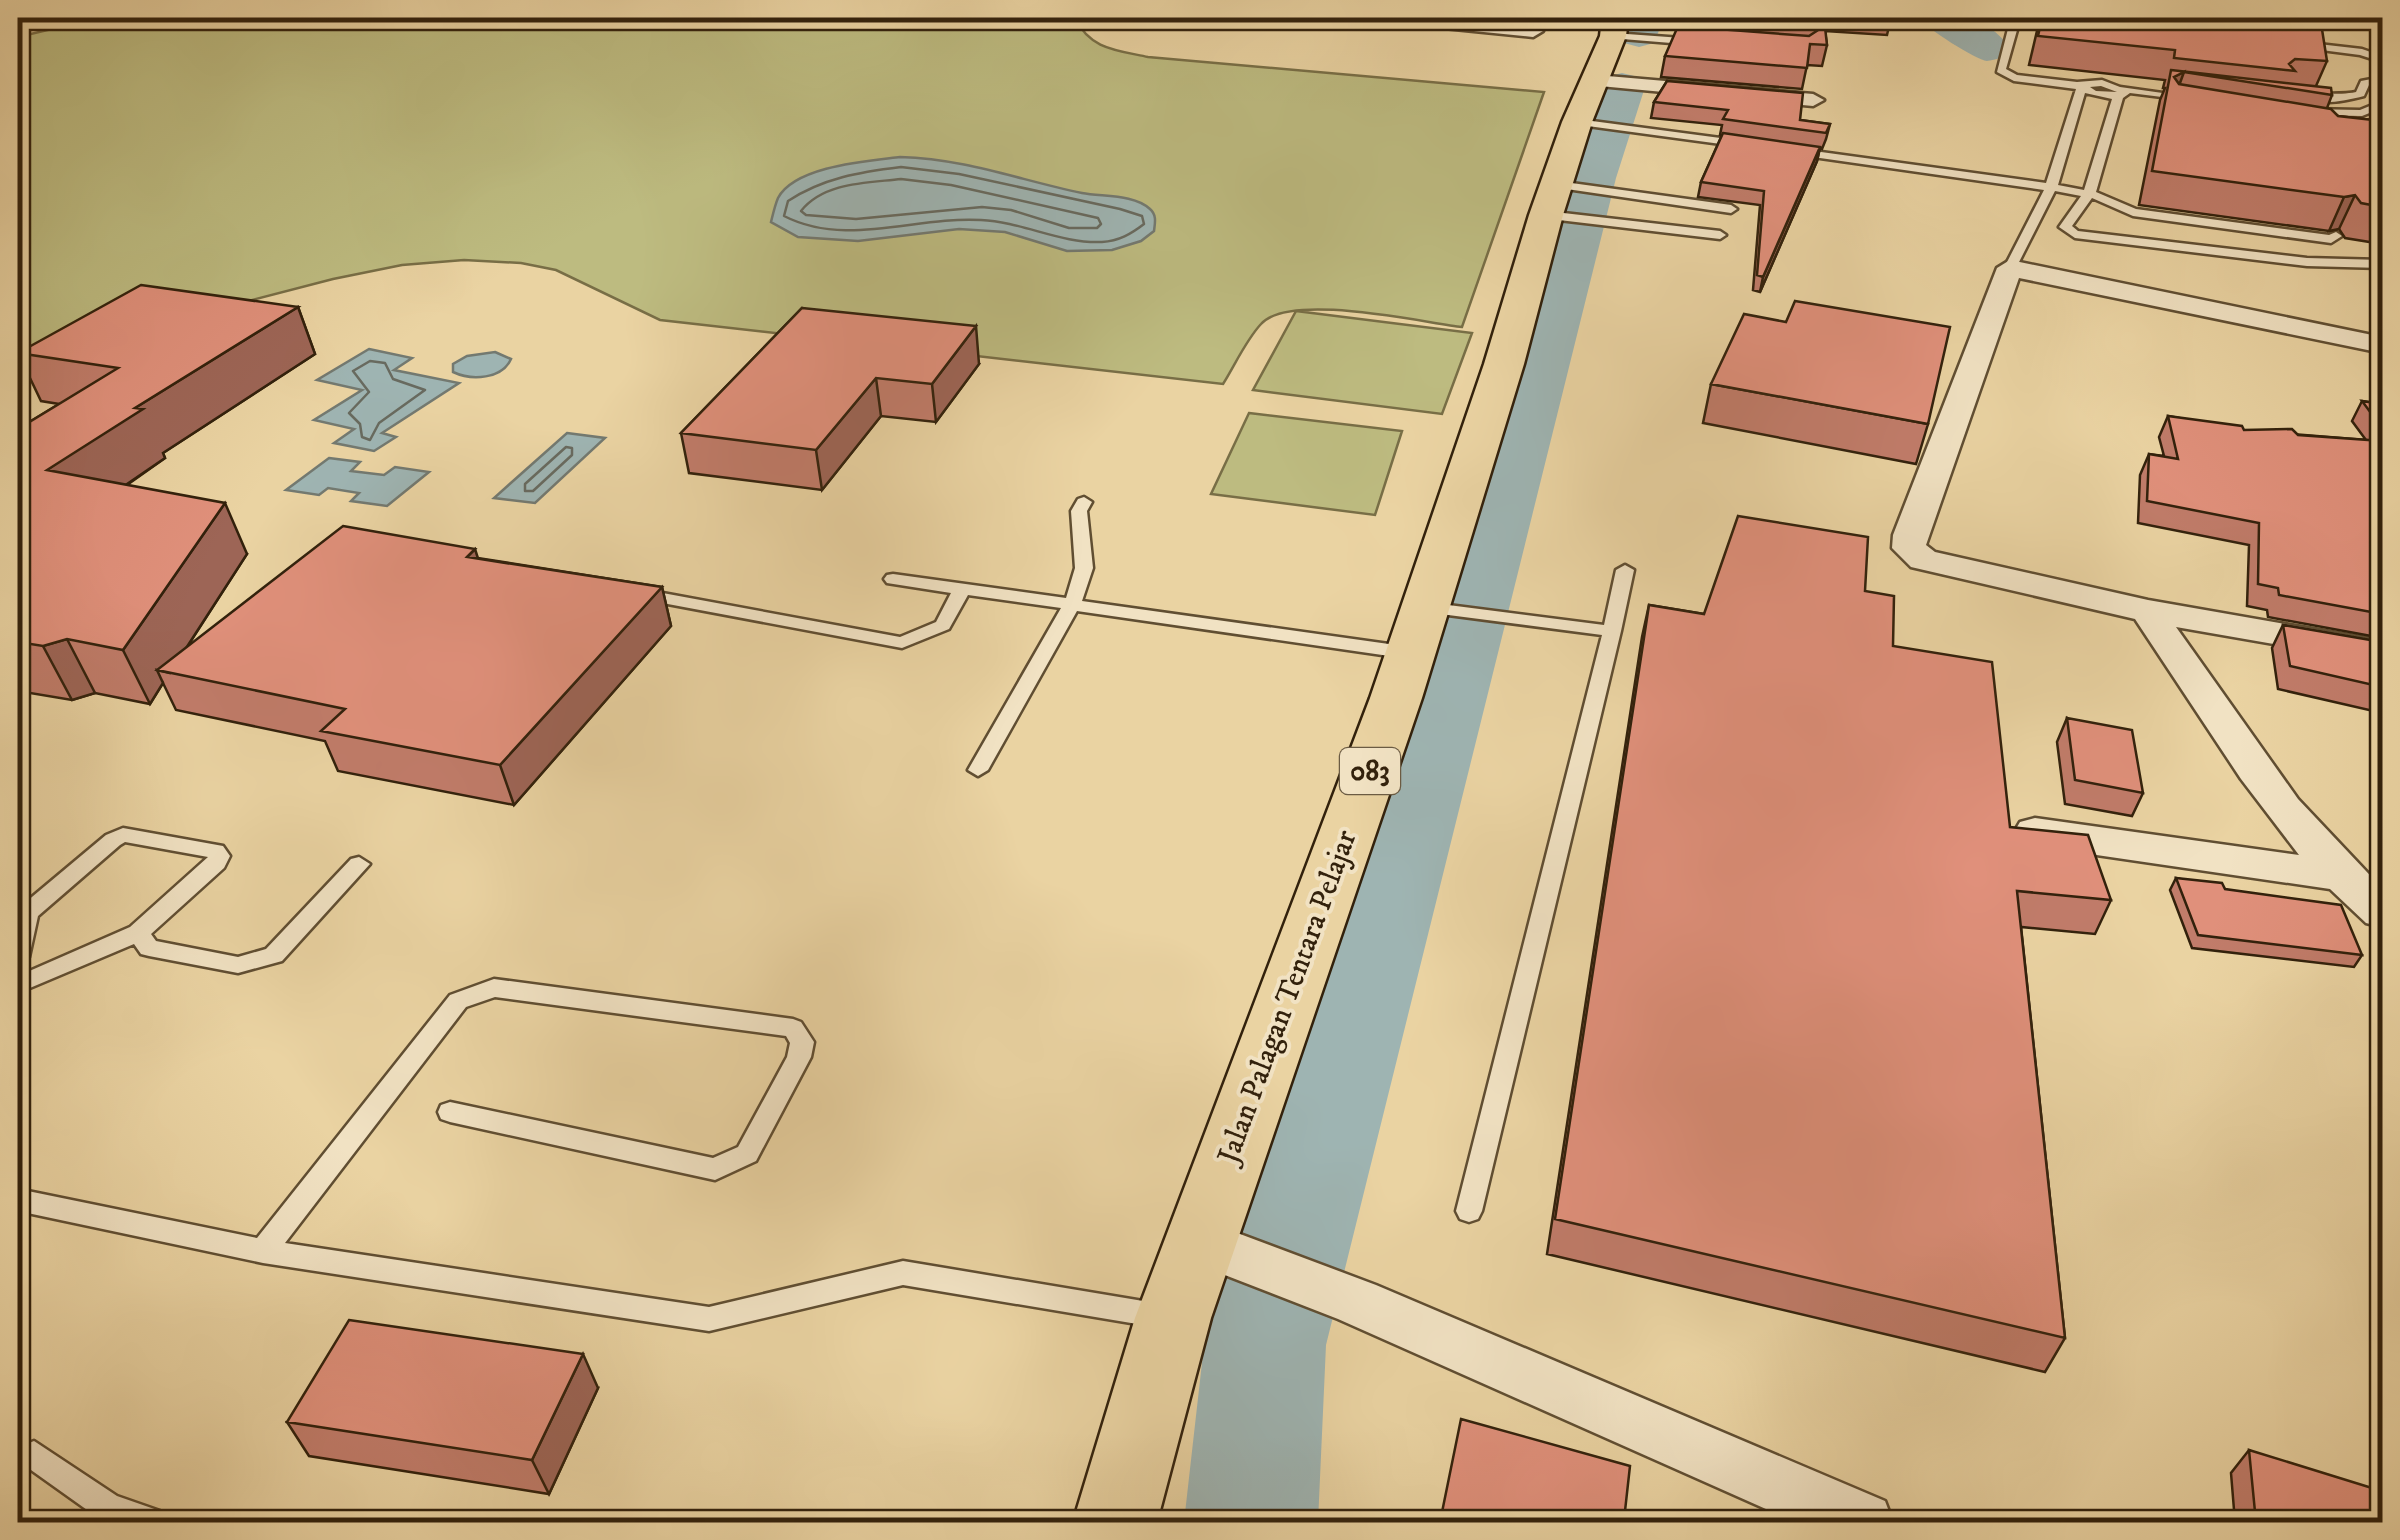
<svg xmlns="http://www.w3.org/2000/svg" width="2400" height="1540" font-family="'IM FELL DW Pica',serif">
<rect width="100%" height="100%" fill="#ead3a2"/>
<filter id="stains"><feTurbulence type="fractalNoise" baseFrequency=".002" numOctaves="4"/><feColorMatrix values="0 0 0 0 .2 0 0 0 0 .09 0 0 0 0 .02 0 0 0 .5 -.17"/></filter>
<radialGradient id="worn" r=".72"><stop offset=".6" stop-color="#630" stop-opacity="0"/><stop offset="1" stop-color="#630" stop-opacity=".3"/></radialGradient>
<path fill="#bdbb80" stroke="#786e46" stroke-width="2.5" d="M98,18H1075C1090,49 1115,50 1148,57L1544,92L1462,327C1420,322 1289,292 1261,324C1246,340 1235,365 1223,384L660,320L556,270L521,263L464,260L402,265L333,279L18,361V37Z
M1296,311L1472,333L1442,414L1253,390Z
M1249,413L1402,431L1375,515L1211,494Z"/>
<path fill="#9eb4b2" stroke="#737970" stroke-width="2.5" d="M900,157C967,159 1019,180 1082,193C1103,197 1134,194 1150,209C1157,215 1155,223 1154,231L1141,241L1112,250L1067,251L1005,232L959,229L858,241L798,237L771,222C773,214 775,205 778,198C795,166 868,161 900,157Z
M369,349L412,358L394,370L459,383L382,433L396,437L374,451L334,443L354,429L314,420L362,390L317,380Z
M495,352L511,359C502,379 472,381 453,372V364L467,356Z
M567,433L605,438L535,503L494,498Z
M329,458L360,462L351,471L384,475L395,467L429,472L387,506L351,501L359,493L328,488L319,495L286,490Z"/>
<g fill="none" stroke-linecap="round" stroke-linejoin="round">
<path stroke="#686a5f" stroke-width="2.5" d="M901,167L959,174L1120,209L1142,216L1144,224C1131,234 1119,241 1102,242C1061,244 1023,222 981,220C915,216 847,248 784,216L788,201C823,178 860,172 901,167Z
M901,179L951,185L1098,218L1101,224L1097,228H1069L1011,210L982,207L856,219L806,215L801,211C824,182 867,183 901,179Z
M370,361L385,363L393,379L425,390L379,423L370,440L362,437L360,424L349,413L369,392L353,371Z
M566,447L572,448V455L533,491H525V484Z"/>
<path fill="#9eb4b2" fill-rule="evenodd" d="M1622,18H1664L1654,43L1639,47L1624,43L1618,34Z
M1919,18C1956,16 1987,15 2010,48L2003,57C2001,58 1989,61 1987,61C1976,60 1926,28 1919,18Z
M1622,73L1638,77L1645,87L1616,178L1326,1345L1318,1522H1184L1204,1345L1564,178L1599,87L1606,77Z"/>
<g stroke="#604e32" stroke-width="5">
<path id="lane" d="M2015,18H2026L2019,23L2006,69L2017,75L2077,82L2102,80L2120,87L2191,97L2186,100L2130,93L2123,98L2096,192L2136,209L2329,235L2336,232L2342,236L2331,243L2133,216L2092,198L2072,226L2078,231L2307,258L2382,260V268L2307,266L2075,238L2059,227L2081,196L2055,191L2016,268L2010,272L2004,268L2044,190L1792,154L1786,151L1792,148L2046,183L2076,89L2014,81L1997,72L2010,21ZM2101,86L2117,92L2096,91L2090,87ZM2085,93L2112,99L2084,190L2058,185Z
M1613,33L1696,39L1701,42L1696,45L1610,38Z
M2301,42L2362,49L2382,56V62L2360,55L2298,47Z
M2382,77V83L2369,85L2364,96C2344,101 2321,106 2302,98C2316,91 2338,96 2356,92L2361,81Z
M2382,101V108L2362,116L2309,115L2304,112L2309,109L2360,110Z
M1577,119L1743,141L1749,144L1743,147L1573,124L1572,122Z
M1557,181L1731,205L1737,209L1731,213L1553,187L1551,185Z
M1546,211L1720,231L1726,235L1720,239L1542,218L1540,215Z
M1084,497L1092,502L1087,511L1093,568L1082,601L1410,647L1419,653L1410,659L1077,611L988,770L978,776L968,770L1061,608L968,595L949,629L902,648L641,599L632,594L641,589L900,637L936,622L951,593L887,583L884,579L887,575L893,574L1066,598L1075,568L1071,511L1078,499Z
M1625,565L1634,570L1621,631L1482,1211L1478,1219L1469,1222L1460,1219L1456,1211L1602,635L1425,612L1416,607L1425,602L1604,625L1616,570Z
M123,828L223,846L230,856L224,868L151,934L156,941L238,957L266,949L351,859L359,857L370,864L282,961L238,973L149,956L141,954L134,944L18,993V976L130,927L208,857L125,842L120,845L38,916L29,957L26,963L18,965L20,907L106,835Z
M494,979L793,1019L801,1022L814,1042L811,1057L756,1161L715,1180L450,1122L441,1119L438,1112L441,1105L450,1102L713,1158L738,1147L787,1057L790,1043L786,1036L495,997L466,1007L285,1243L709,1307L903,1261L1161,1304L1171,1307L1175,1316L1171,1325L1161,1328L903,1285L709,1331L263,1263L18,1211V1189L257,1238L450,995Z
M34,1441L117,1496L160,1511L164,1522H110L97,1517L24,1465L19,1455L24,1445Z"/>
</g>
<g stroke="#604e32" stroke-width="5">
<path id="street" d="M1395,18H1455L1533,25L1543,31L1533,37L1404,24Z
M1596,75L1813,94L1824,100L1813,106L1589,85L1586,81Z
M2010,260L2382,337V353L2019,278L1926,545L1935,552L2148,600L2382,641V663L2176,627L2298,799L2382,888V927L2366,923L2330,889L2035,846L2020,842L2014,832L2020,822L2035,818L2299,855L2241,779L2135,619L1911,567L1892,548L1893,535L1997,268Z
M1200,1219L1376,1285L1885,1501L1893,1522H1795L1338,1319L1181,1258L1173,1242L1181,1226Z"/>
</g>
<g stroke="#32210c" stroke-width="5">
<path id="primary" d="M1602,18H1628L1626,36L1592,122L1563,215L1524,364L1422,698L1211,1318L1157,1522H1073L1135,1318L1370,698L1484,364L1529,215L1562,122L1600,36Z"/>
</g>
<use href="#lane" fill="#f1e2c3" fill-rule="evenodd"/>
<use href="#street" fill="#f1e2c3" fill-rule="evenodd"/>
<use href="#primary" fill="#ead3a2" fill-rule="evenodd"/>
</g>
<path fill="#c17c6a" stroke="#32210c" stroke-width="2.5" d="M1701,18H1891L1887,35L1825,31L1827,45L1822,66L1807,65L1802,89L1661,77L1665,56L1699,28Z
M2040,18H2272L2327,61L2316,86L2332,95L2327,108L2338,116L2382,121V244L2345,238L2339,229L2329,231L2139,205L2160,100L2165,88H2163L2165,80L2029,65Z
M1667,81L1800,120L1830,124L1826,139L1822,149L1820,148L1817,161L1760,292L1753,290L1760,205L1698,197L1701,182L1722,135H1720L1722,125L1651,118L1654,102Z
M298,307L315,354L163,453L165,458L127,485L247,554L187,647L478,558L662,587L671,626L514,805L338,771L325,741L176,710L163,683L150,704L95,693L72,700L18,691V429L59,404L41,401L18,353Z
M802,308L979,364L936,422L881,416L822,490L689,473L681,433Z
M1711,384L1928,424L1916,464L1703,423Z
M2362,401L2382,404V638L2268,617L2267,610L2247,606L2249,545L2138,523L2140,475L2149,454L2164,456L2159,437L2168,416L2244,430L2366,440L2352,421Z
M1865,591L1893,646L2010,827L2111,900L2095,934L2021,927L2065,1338L2045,1372L1547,1254L1642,637L1649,605L1704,614Z
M2283,625L2382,642V713L2278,689L2272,648Z
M2067,718L2143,793L2132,816L2065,804L2057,742Z
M2176,878L2225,889L2362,955L2354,967L2192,948L2170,890Z
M598,1388L549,1494L309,1456L287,1422Z
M2249,1450L2378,1522H2235L2231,1473Z"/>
<path fill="#9d6556" stroke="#32210c" stroke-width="2.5" d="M18,18H37L18,23Z
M2184,72L2173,102L2174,77Z
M1820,147L1817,161L1760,292L1763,277Z
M2355,195L2339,229L2329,231L2344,197Z
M298,307L315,354L163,453L165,458L73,521L47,470L135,408Z
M976,326L979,364L936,422L932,384Z
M876,378L881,416L822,490L816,450Z
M225,503L247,554L170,673L157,670L163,683L150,704L123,650Z
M475,549L487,587L467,557Z
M662,587L671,626L514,805L500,765Z
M67,639L95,693L72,700L43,646Z
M583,1354L598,1388L549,1494L532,1460Z"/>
<path fill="#e0907b" stroke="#32210c" stroke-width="2.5" d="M1737,18H1824L1827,45L1810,44L1807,68L1665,56L1678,26L1809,36L1818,30L1810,23Z
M2042,18H2272L2321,23L2327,61L2295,59L2289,64L2295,71L2174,58L2175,50L2038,36Z
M2171,70L2331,88L2332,95L2184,72L2174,77L2179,84L2331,109L2338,116L2382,121V207L2361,203L2355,195L2344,197L2152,171Z
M1667,81L1803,93L1800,120L1830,124L1826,133L1723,119L1728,110L1654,102Z
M1723,133L1820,147L1763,277L1757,275L1764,191L1701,182Z
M141,285L298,307L135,408L143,409L47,470L225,503L123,650L67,639L43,646L18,642V429L118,368L18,353Z
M1795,301L1950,327L1928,424L1711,384L1744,314L1786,322Z
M802,308L976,326L932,384L876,378L816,450L681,433Z
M2362,401L2382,404V428Z
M2168,416L2242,426L2244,430L2292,429L2298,435L2382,441V614L2279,595L2278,588L2258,584L2259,523L2147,501L2149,454L2178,459Z
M1738,516L1868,537L1865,591L1894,596L1893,646L1992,662L2010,827L2088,835L2111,900L2017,891L2065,1338L1555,1219L1649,605L1704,614Z
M343,526L475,549L467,557L662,587L500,765L321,731L345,709L157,670Z
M2283,625L2382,642V687L2290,666Z
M2067,718L2132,730L2143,793L2075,780Z
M2176,878L2222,883L2225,889L2341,905L2362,955L2198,935Z
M349,1320L583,1354L532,1460L287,1422Z
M1461,1419L1630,1466L1624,1520L1638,1522H1440Z
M2249,1450L2372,1488L2378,1522H2256Z"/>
<g text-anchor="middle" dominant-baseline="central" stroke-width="8" stroke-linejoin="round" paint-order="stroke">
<rect fill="#f1e2c3" stroke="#6b5b43" stroke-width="2.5" x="1340" y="748" width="60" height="46" rx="8"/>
<g font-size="28" font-weight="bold" fill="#32210c">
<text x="1370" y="771">083</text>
</g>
<g font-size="30" fill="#32210c" stroke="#f1e2c3">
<text transform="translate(1288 997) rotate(-70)">Jalan Palagan Tentara Pelajar</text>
</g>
</g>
<rect width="2400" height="1540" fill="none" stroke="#ead3a2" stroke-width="60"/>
<rect x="20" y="20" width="2360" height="1500" fill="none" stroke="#32210c" stroke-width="5"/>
<rect x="30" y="30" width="2340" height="1480" fill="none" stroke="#32210c" stroke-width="2.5"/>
<rect width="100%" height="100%" filter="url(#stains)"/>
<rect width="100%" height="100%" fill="url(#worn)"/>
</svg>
